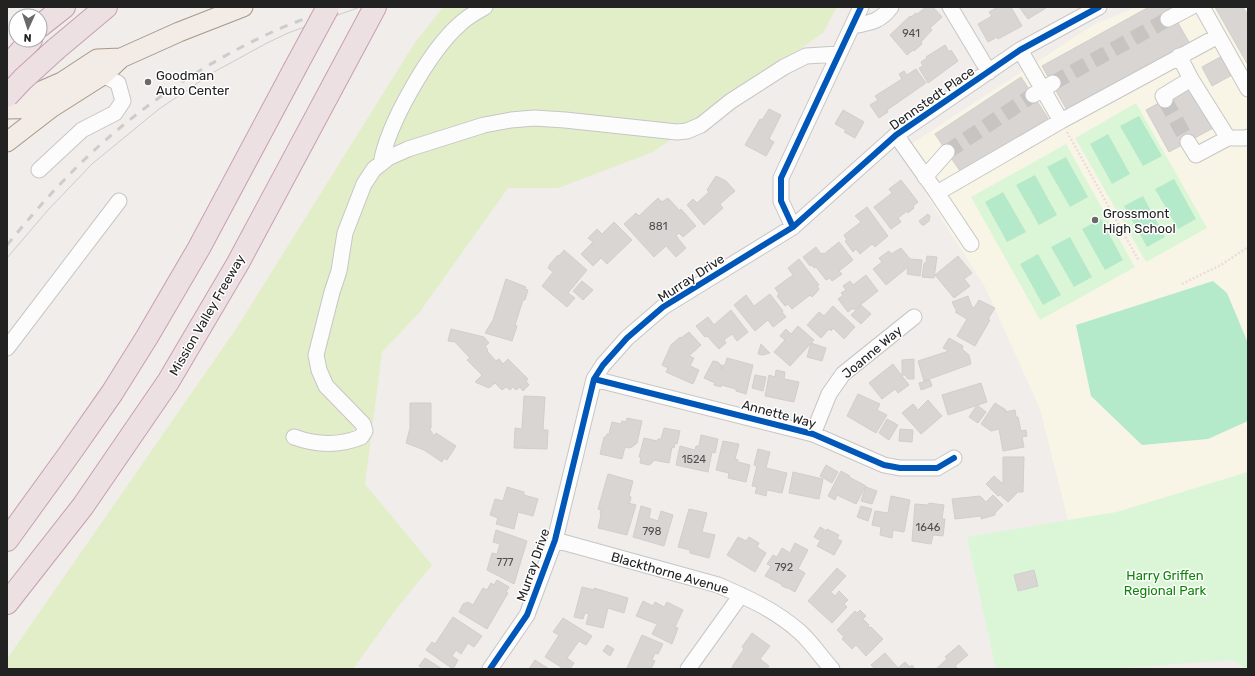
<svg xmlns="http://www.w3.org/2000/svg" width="1255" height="676" font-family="Rubik,sans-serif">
<rect width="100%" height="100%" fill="#f0edea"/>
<path fill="#f8f5e7" d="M1137,7H1248V472L1117,512L1068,520L1040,409L985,287L899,152L1095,24Z"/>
<path fill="#e2eec8" d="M443,7H837L823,33L653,152L558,188H508L419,313L382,352L365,484L432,565L397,608L353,669H7V659L236,329L414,44Z"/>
<path fill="#dbf6d6" d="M1136,103L1207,228L1146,262L1075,138Z
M1066,144L1135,267L1040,320L971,197Z
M1248,472V669H1246L1233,660L1103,669H996L967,537L1117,512Z"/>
<path fill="#b4e9ca" d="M1139,116L1162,156L1143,166L1120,126Z
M1108,134L1130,174L1112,184L1090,144Z
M1066,157L1088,197L1070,207L1047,167Z
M1035,175L1057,215L1039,225L1016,185Z
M1174,179L1196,219L1178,229L1155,189Z
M1003,192L1026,232L1007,242L985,202Z
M1143,196L1165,237L1147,247L1124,206Z
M1101,219L1123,260L1105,270L1082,229Z
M1070,237L1092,277L1074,287L1051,247Z
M1038,254L1061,295L1043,305L1020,264Z
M1213,281L1227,293L1248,343V421L1208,439L1142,445L1091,396L1076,325Z"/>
<path fill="#d9d5d3" stroke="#d3cecb" d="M926,7H933L942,17L930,28L932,30L921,42L922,44L914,51L913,50L907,55L890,35L910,16L911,17L916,13L917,14Z
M998,7H1011L1022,26L998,39L997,37L988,42L978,24L992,16L989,12Z
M1019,7H1045L1046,8L1028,19Z
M1149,7H1169L1190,44L1068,112L1042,66Z
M1215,7H1243L1248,15V65Z
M945,45L949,52L951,50L958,61L928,83L919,68L923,66L921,62L927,58L926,57Z
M1222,56L1232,75L1212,86L1202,67Z
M916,69L926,83L887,110L888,112L879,118L870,105L878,100L875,96L902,79L899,74L904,71L907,75Z
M1021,77L1048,118L962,174L935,134Z
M1192,85L1215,127L1169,152L1146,110Z
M769,109L781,115L769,139L774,142L766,156L745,145L760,119L762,120Z
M843,110L864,122L855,138L844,132L846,130L835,124Z
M716,176L726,181L735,191L720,204L723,208L704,225L687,205L693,199L697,203L709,192L707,190Z
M901,180L918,202L913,206L914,208L908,213L907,211L898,218L901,222L891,229L874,207L892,193L889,189Z
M658,198L662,202L668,198L680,211L681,209L696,226L683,237L679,233L676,236L686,248L676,257L666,246L654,257L624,224L636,213L639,216Z
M867,207L888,236L875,247L872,244L860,254L856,249L853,252L845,241L847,240L844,235L861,222L855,216Z
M928,214L930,216L929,221L924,225H922L919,221Z
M614,222L632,240L607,264L601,258L593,266L581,254L593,242L588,238L597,229L602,234Z
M839,242L853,260L839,271L842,274L832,281L830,278L826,280L816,267L814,268L812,265L810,266L803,257L816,247L821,254L823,253L824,254Z
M901,248L910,259L922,260L920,276L907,274L908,267L886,285L873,269L882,262L879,258L889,251L891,254Z
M564,250L587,270L568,293L575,298L567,307L542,286L553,272L548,268L550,264L558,255L559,256Z
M927,256L937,257L934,278L922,277L924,263H926Z
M958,256L972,273L964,279L970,286L954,298L935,275Z
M799,259L819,285L817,286L819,289L816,293L812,297L810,295L792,309L788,304L785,306L777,296L779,294L775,288L793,275L788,268Z
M866,275L878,291L854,310L853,308L848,312L838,299L843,295L841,293L846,290L843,286L850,281L853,285Z
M506,279L526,287L525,289L528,290L525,300H523L515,325L517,326L512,341L485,333L493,320Z
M582,281L593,290L583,300L573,291Z
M770,294L783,311L782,312L786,317L773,327L768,320L755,331L734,305L746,295L754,306Z
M968,296L972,307L974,308L979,300L995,308L988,319L990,320L975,346L957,336L967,319L955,312H957L952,302Z
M861,305L871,314L861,324L851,315Z
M833,306L855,327L844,339L833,328L831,331L829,329L821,338L807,325L819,312L824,316Z
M731,310L748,332L737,341L732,334L724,340L726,343L719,349L707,336L705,337L696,326L708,317L714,325Z
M798,326L814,340L790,366L774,352L785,340L780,336L786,329L791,334Z
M451,329L484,337L489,343L485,346L488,350L487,351L496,361L499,359L503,364L508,359L528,379L526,381L529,385L523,391L520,387L516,390L513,387L510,390L506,387L502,390L495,383L489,388L475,382L482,375L467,360L470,358L455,342L448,341Z
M689,332L701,345L689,356L694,358L690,366L699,370L693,384L666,372L668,368L662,365L671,345L680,337L681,338Z
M949,338L963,346L962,349L969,355L971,364L924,381L918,361L949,351L943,348Z
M811,343L826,348L822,361L807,357Z
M761,344L770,353L763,355L758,354Z
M727,358L753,365L746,394L736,391V389L721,385V387L714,385L715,383L704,378L713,361L718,362L722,366L721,369H722L723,365H725Z
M914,359V379H908L905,375H902V360Z
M893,364L909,385L898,393L895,389L882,399L869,383Z
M776,370L785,372L784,379L799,382L794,402L765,396L769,375L775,377Z
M755,375L766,377L763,391L752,388Z
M930,380L932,386L921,390L919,383Z
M981,383L987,402L948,415L942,395Z
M858,394L880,404L877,410L887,415L876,433L847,416Z
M524,396L545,397L543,430H548L547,449L514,448L515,428L522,429Z
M928,400L942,416L921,434L902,413L913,404L918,410Z
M410,403H431V428H429L434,436L436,433L456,446L447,460L444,458L442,462L424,450L406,443L410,428Z
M995,403L1006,410L1005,412L1015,410L1016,417H1018L1021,431L1026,430L1027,436L1022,437L1024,447L1003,451L999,429L991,431L981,424Z
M977,405L986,412L978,423L969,417Z
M627,418L642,421L637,443L632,447L629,448L625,447L622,459L600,454L604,437H606L607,434H609L612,422L621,424L622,421L626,422Z
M887,419L898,425L889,440L879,433Z
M664,428L680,431L677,444L675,443L674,448L672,447L669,463L653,460V462L649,465L640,463L641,457H639L644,438L657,441L658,439H661Z
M900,429L913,430L912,442L899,441Z
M701,435L718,439L715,453L712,452L708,472L676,465L680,446L695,450L696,446H699Z
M723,441L739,444L735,459L738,460V462L750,465L746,482L728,478L729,473L716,470Z
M758,449L770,452L766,468L787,473L782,493L767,490L766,496L755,493L757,487L752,486L757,466L754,465Z
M1003,457H1024L1023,492H1018L1008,502L1000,495L998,496L986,484L994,476L1003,484Z
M826,465L838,472L832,483L820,476Z
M841,471L850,476L849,477L866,486L856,504L837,495L835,500L828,496Z
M793,472L823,479L819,499L789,493Z
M608,474L633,481L629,496L631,497L630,502L628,503L636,505L627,535L598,528L601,515L600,514L601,510L598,509Z
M507,487L524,492V495L538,499L533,516L518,512L514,529L496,524L498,518L490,515L495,499L503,501Z
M866,487L877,491L872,504L861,501Z
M993,495L1003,505L995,513V515L981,519V516L955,519L952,499L980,496L986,502Z
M891,496L910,500L904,532L893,530L892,538L880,535L881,527L872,525L875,511L888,513Z
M929,503L944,505L942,519H945L943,536L933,535L931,544L912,541L915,504L928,505Z
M641,506L651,509L649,518L658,521L661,511L673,515L664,546L633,537Z
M861,506L872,509L868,521L857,517Z
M689,509L707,513L702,532L715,535L709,558L690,553V550L678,547Z
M820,527L825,530L819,540L814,537Z
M827,529L839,535L837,539L842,541L834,555L817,546Z
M496,530L527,541L514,584L487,570L492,553L497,554L500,544L493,542Z
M738,537L746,541L749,537L759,543L757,547L766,553L755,572L727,555Z
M795,543L808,550L798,569L805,573L795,592L788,588H786L782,586L781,584L765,576L771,566L767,564L773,555L777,557L782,548L790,553Z
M837,568L846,576L831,592L835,596L839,591L848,600L844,604L847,607L832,623L808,601Z
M1034,570L1038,586L1018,591L1014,575Z
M497,580L509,587L506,592L508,593L487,629L459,612L463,604L468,602L473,605L483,588L487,590L491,583L494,585Z
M582,587L594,590V588L628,598L624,613L608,608L603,628L586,624L589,614L585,613L583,619L574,617Z
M643,601L653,606L655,602L664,607L667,602L683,610L675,627L678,628L672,644L652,634L657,624L636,616Z
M860,610L866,616L863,619L869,625L868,626L870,628L871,627L883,639L866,656L856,645L852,649L842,639L844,637L837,630L855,611L857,613Z
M453,617L482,636L474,647L468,643L461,654L456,650L452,656L458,660L453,669L426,650L432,642L435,644Z
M563,618L592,636L586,645L579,641L567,658L574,663L570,669H564L545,657L559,635L553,632Z
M752,633L770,646L760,659L769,666L767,669H735L732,667L744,649L742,647Z
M642,635L663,644L658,654L655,653L652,660L655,661L651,669H629L627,668Z
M607,645L614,649L610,656L603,651Z
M959,645L968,655L955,666L958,669H936L947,659L945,657Z
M885,653L898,668L905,662L910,667L912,665L915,669H875L871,665Z
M425,658L442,669H424L419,666Z
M535,660L549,669H529Z"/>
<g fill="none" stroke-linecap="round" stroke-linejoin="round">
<path stroke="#c7c4c2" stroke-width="15" stroke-dasharray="15 8" stroke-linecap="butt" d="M1053,83L1168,19
M1165,100L1188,142
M947,152L1033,95"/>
<g stroke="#c7c6c5" stroke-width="17">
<path id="minor" d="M950,7L989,72
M1202,7L1248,89
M1168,19L1191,7
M852,26C869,23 880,22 891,7
M1020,50L1061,121
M1179,56L1191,79L1228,138L1196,155L1188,142
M1033,95L1053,83
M1165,100L1163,96L1191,79
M896,135L937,193L1061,121L1218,36
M1228,138H1245L1248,137
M381,164C387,125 430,50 460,24C467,17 476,12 485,7
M39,170L82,130L115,113L123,101L118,83L103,75
M925,177L947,152
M937,193L971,244
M793,227L896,135L1020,50L1099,7
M7,348L119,201
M594,379L813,434L884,465L900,468H937L954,458
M813,434L829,394L843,374L914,317
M294,437C316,445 339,446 361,437L365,431L363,424L326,386L319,370L316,355L332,292L339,271L345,233L364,184L374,169L388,158L408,149L484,125L511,120L534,118L565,120L677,132L687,131L701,125L731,101L784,67L806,56L839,54
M555,540L718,585C748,598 775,610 800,632C812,643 821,657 832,669
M490,669L527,615L555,540L594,379L603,365L627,338L663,307L793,227L781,201V178L861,7
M688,669L741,595"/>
</g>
<g stroke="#a79786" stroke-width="21">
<path id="major" d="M7,95H20L39,92L62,82L97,59L121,58
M7,109L51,108
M7,142L51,108L103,75L121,58L179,32L243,7"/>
</g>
<g stroke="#c79fb1" stroke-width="24">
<path id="highway" d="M40,26L64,7
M56,49L106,7
M7,67L31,40
M7,540L70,453L112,393L147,337L199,248L294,70
M7,603L83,506L168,382L238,263L375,7"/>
</g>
<path stroke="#eddbdc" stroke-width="2.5" stroke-dasharray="2 2" stroke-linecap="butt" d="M1067,132L1139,261
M1182,284L1221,265L1248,247"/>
<use href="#minor" stroke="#fdfcfc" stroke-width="15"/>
<use href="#major" stroke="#f3ebe6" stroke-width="19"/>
<use href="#highway" stroke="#ece0e3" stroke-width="22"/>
<path stroke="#cccccb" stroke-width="1" d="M7,258L48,210L92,164L159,109L214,72L267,43L288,33L360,7"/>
<path stroke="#cccccb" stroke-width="3" stroke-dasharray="8 8" stroke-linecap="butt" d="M7,245C27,221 47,197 69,175C125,117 195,68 268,34C291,23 315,15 339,7"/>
<g stroke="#c79fb1" stroke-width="24" stroke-linecap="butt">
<path id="highway-bridge" d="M294,70L328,7
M7,96L23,79L56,49"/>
</g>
<use href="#highway-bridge" stroke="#ece0e3" stroke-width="22"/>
<g stroke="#fff" stroke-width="8">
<path id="cycleway" d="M793,227L896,135L1020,50L1099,7
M594,379L813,434L884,465L900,468H937L954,458
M490,669L527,615L555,540L594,379L603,365L627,338L663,307L793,227L781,201V178L861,7"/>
</g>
<use href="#cycleway" stroke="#0057b8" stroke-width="6"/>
</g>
<g fill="#6a6968" stroke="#fff" stroke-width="1.5">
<circle cx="148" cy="82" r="4"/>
<circle cx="1095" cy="220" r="4"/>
</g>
<g text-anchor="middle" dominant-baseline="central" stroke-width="3" stroke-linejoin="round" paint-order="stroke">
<g font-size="11" fill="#504f4e">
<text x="911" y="33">941</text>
<text x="658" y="226">881</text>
<text x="694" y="459">1524</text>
<text x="928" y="527">1646</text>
<text x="652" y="531">798</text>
<text x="505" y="562">777</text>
<text x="784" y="567">792</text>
</g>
<g font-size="13" fill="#222" stroke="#fff" text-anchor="start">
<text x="156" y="75">Goodman<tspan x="156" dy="15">Auto Center</tspan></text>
<text x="1103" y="213">Grossmont<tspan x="1103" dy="15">High School</tspan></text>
</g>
<g font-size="13" fill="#222" stroke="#fff">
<text transform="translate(932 98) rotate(-35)">Dennstedt Place</text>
<text transform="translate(691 278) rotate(-33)">Murray Drive</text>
<text transform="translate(207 315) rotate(-60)">Mission Valley Freeway</text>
<text transform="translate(872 352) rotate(-40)">Joanne Way</text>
<text transform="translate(779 414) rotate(15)">Annette Way</text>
<text transform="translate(533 565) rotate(-71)">Murray Drive</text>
<text transform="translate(670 573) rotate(16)">Blackthorne Avenue</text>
</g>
<g font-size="13" fill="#0e8506" stroke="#fff">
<text x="1165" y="575">Harry Griffen<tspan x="1165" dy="15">Regional Park</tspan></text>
</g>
</g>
<rect width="1255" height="676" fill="none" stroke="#222222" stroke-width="16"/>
<g transform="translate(28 28) rotate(183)"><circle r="19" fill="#ffffff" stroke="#a7a7a7"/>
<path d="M0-3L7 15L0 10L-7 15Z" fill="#6a6968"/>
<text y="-6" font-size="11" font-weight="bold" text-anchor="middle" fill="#222222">N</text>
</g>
</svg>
